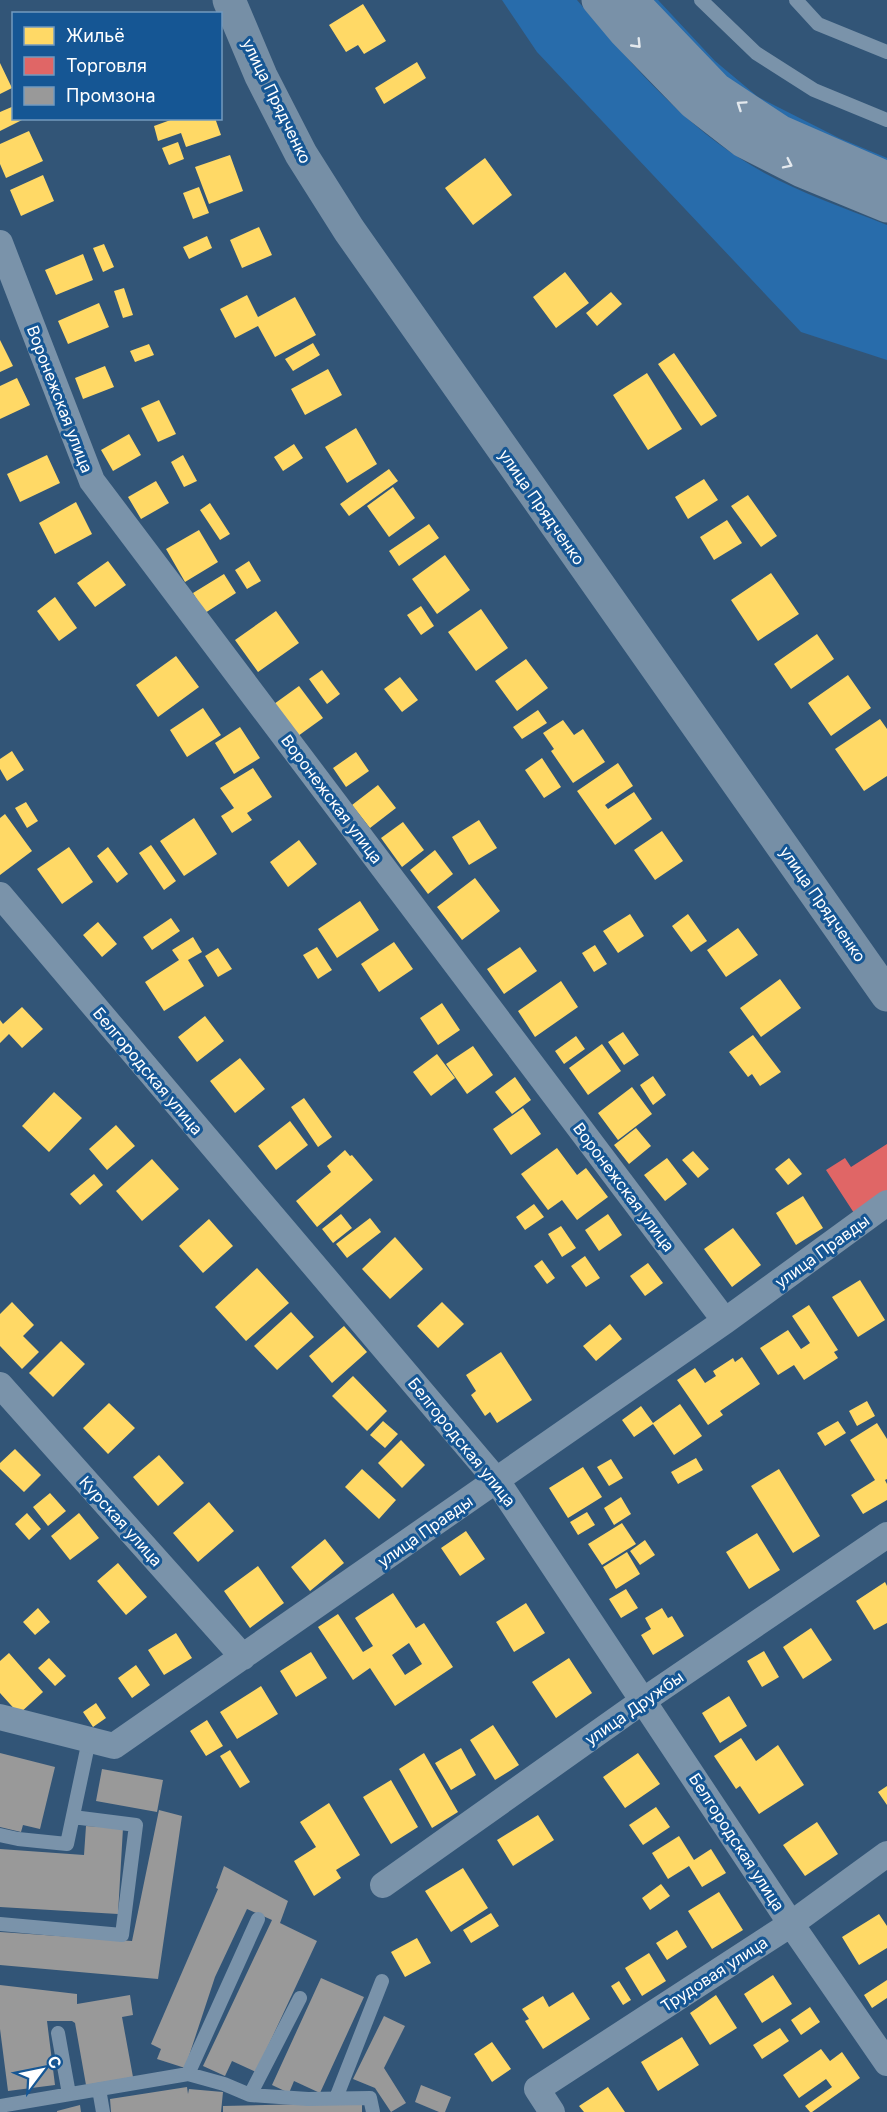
<svg xmlns="http://www.w3.org/2000/svg" width="887" height="2112" font-family="Inter,sans-serif">
<rect width="100%" height="100%" fill="#325577"/>
<path fill="#286cab" d="M502,0H577C627,58 675,117 741,159C785,188 838,205 887,225V360L801,332L537,52Z
M648,0H658L715,61L758,97L839,138L887,158V167L744,97Z"/>
<path fill="#ffd966" fill-rule="evenodd" d="M363,4L386,41L364,54L358,45L346,52L329,25Z
M417,62L426,78L384,104L375,88Z
M0,63L12,88L0,94Z
M14,106V118H26L0,131V112Z
M176,118H215L221,135L186,147L181,133L158,141L154,126Z
M29,131L43,161L6,178L0,164V144Z
M178,142L184,159L169,165L162,148Z
M230,155L243,191L209,204L195,167Z
M485,158L512,195L473,225L445,188Z
M43,175L54,201L21,216L10,190Z
M199,187L209,213L193,219L183,193Z
M259,227L272,255L242,268L230,240Z
M207,236L212,248L189,259L183,247Z
M104,244L114,267L103,272L93,248Z
M83,254L93,280L56,295L45,270Z
M565,272L589,303L556,328L533,297Z
M124,288L133,315L123,318L114,291Z
M611,292L622,304L597,326L586,313Z
M247,295L258,317L295,297L316,335L275,357L258,326L235,338L220,309Z
M99,303L109,327L68,344L58,321Z
M0,340L13,366L0,372Z
M313,343L320,355L293,371L285,359Z
M149,344L154,355L135,362L130,351Z
M674,353L717,416L701,426L658,364Z
M105,366L114,387L83,399L75,378Z
M328,369L342,395L305,415L291,389Z
M647,373L682,429L648,450L613,395Z
M17,378L30,405L0,419V386Z
M159,400L176,434L158,442L141,408Z
M356,428L377,464L347,483L325,447Z
M129,434L141,455L113,471L101,450Z
M294,444L303,458L283,471L274,457Z
M47,455L60,483L20,502L7,474Z
M183,455L197,481L184,487L171,462Z
M389,469L398,481L349,516L340,504Z
M704,479L718,500L688,519L675,497Z
M156,481L169,503L141,519L128,497Z
M393,487L415,518L389,537L367,506Z
M748,495L777,536L761,547L731,506Z
M76,502L92,534L55,554L39,523Z
M210,503L230,534L220,540L200,510Z
M727,520L742,543L714,560L700,537Z
M429,524L439,538L399,566L389,551Z
M199,530L218,562L185,582L166,549Z
M445,555L470,590L437,614L412,579Z
M108,561L126,585L95,607L77,583Z
M249,561L261,581L247,589L235,570Z
M771,573L799,614L758,641L731,600Z
M224,574L236,593L205,613L193,593Z
M55,597L77,628L59,641L37,611Z
M421,606L434,626L421,635L407,615Z
M481,609L508,648L476,671L448,632Z
M276,611L299,643L258,672L235,640Z
M817,634L834,659L791,689L774,664Z
M176,656L199,687L158,717L136,685Z
M526,659L548,688L517,711L495,681Z
M322,670L340,694L327,704L309,679Z
M848,675L871,708L831,736L808,703Z
M400,677L418,700L402,712L384,689Z
M299,686L323,718L298,736L274,704Z
M203,708L221,735L187,757L170,730Z
M538,710L547,723L522,739L513,727Z
M880,719L887,729V776L864,791L835,749Z
M563,720L574,735L583,729L605,762L573,783L551,751L554,749L543,733Z
M240,727L260,758L234,774L215,743Z
M12,751L24,770L7,781L0,769V759Z
M356,752L369,771L346,787L333,768Z
M542,758L561,787L544,798L525,770Z
M618,763L633,786L605,805L608,809L634,792L652,819L615,845L577,791Z
M253,768L272,797L247,813L252,820L232,833L221,816L234,808L220,788Z
M378,785L396,808L370,828L352,805Z
M26,802L38,821L27,828L15,808Z
M5,814L32,851L0,875V818Z
M194,818L217,854L184,876L160,841Z
M479,820L497,848L469,865L452,837Z
M403,822L424,850L402,867L381,838Z
M662,831L683,861L655,880L634,850Z
M299,840L317,864L288,887L270,862Z
M151,845L176,881L164,890L139,853Z
M69,847L93,882L62,904L37,869Z
M108,847L128,874L117,883L97,856Z
M435,850L453,874L428,894L410,870Z
M475,878L500,911L462,940L437,907Z
M360,901L379,930L337,958L318,929Z
M630,914L644,936L618,953L603,931Z
M688,914L707,941L691,952L672,926Z
M171,918L180,931L152,950L143,937Z
M98,922L117,944L102,957L83,935Z
M738,928L758,955L726,977L707,950Z
M193,937L202,952L188,960L204,986L164,1011L145,982L179,960L172,950Z
M394,942L413,969L379,992L361,964Z
M595,945L607,964L594,972L582,953Z
M317,947L332,970L318,979L303,955Z
M520,947L537,971L504,994L487,969Z
M218,948L232,969L218,977L205,956Z
M780,979L801,1008L761,1037L740,1008Z
M561,981L578,1007L535,1037L518,1011Z
M442,1003L460,1030L438,1045L420,1018Z
M22,1007L43,1029L22,1048L9,1034L0,1043V1020L3,1024Z
M205,1016L224,1041L197,1062L178,1037Z
M623,1032L639,1055L624,1065L608,1042Z
M753,1035L781,1072L760,1086L752,1074L748,1077L729,1052Z
M576,1036L585,1049L564,1064L555,1051Z
M602,1044L621,1071L588,1095L569,1068Z
M473,1046L493,1075L467,1094L446,1064Z
M437,1054L455,1078L431,1096L413,1072Z
M240,1058L265,1089L235,1113L210,1081Z
M653,1076L666,1095L653,1105L640,1085Z
M515,1077L531,1100L512,1114L495,1092Z
M632,1087L652,1114L618,1140L598,1113Z
M54,1092L82,1118L49,1152L22,1126Z
M304,1098L332,1137L318,1147L291,1107Z
M523,1108L541,1134L511,1155L493,1129Z
M290,1121L308,1145L276,1170L258,1146Z
M116,1125L135,1146L107,1170L89,1149Z
M636,1128L651,1146L629,1164L614,1145Z
M557,1148L577,1175L586,1168L608,1197L577,1220L562,1200L548,1210L521,1174Z
M345,1150L350,1156L352,1155L373,1180L317,1227L296,1201L331,1172L327,1166Z
M693,1151L709,1169L698,1178L682,1160Z
M667,1158L687,1184L665,1201L644,1175Z
M789,1158L802,1174L788,1185L775,1169Z
M152,1159L179,1189L142,1221L116,1191Z
M94,1174L103,1185L80,1205L70,1194Z
M803,1196L823,1228L796,1245L776,1213Z
M534,1204L544,1217L525,1230L516,1217Z
M341,1214L352,1228L333,1243L322,1229Z
M608,1214L622,1235L599,1251L585,1230Z
M370,1218L381,1232L347,1258L336,1244Z
M209,1219L233,1246L203,1273L179,1246Z
M561,1226L576,1248L562,1257L548,1234Z
M733,1228L761,1265L732,1287L704,1249Z
M395,1237L423,1269L390,1299L362,1269Z
M585,1256L600,1278L586,1287L571,1266Z
M542,1260L555,1278L547,1284L534,1266Z
M648,1263L663,1283L645,1296L630,1276Z
M257,1268L289,1303L246,1341L215,1307Z
M860,1280L885,1320L858,1337L832,1297Z
M12,1302L34,1325L23,1336L39,1352L22,1369L0,1346V1314Z
M442,1302L464,1324L438,1348L417,1326Z
M809,1305L838,1350L834,1352L838,1358L804,1380L794,1365L778,1375L760,1348L788,1330L801,1349L810,1343L792,1316Z
M291,1312L314,1337L277,1370L254,1346Z
M610,1324L622,1339L596,1361L583,1346Z
M344,1326L367,1352L332,1383L309,1356Z
M61,1341L85,1364L53,1397L29,1373Z
M501,1352L532,1400L497,1423L490,1412L485,1416L471,1395L476,1391L466,1375Z
M742,1357L760,1384L720,1411L723,1415L708,1425L677,1380L695,1368L705,1383L716,1376L713,1371L733,1358L735,1362Z
M353,1376L387,1411L367,1431L332,1396Z
M867,1401L875,1416L857,1426L849,1411Z
M109,1403L135,1428L108,1454L83,1428Z
M680,1404L702,1436L674,1455L653,1424L634,1437L622,1420L641,1406L653,1423Z
M383,1421L398,1434L385,1448L370,1435Z
M838,1421L846,1433L825,1446L817,1433Z
M877,1423L887,1439V1479L885,1480L887,1484V1500L863,1514L851,1495L875,1480L850,1440Z
M401,1440L425,1465L402,1488L378,1463Z
M15,1449L41,1475L24,1492L0,1469V1463Z
M159,1455L184,1483L158,1506L133,1477Z
M696,1458L703,1470L678,1484L671,1472Z
M611,1459L623,1478L609,1486L597,1467Z
M583,1467L602,1497L568,1518L549,1488Z
M362,1469L396,1500L379,1519L345,1487Z
M779,1469L820,1536L793,1553L751,1486Z
M50,1493L66,1511L48,1526L33,1507Z
M621,1497L631,1514L614,1525L604,1508Z
M209,1502L234,1531L198,1562L173,1533Z
M587,1512L595,1525L578,1535L570,1522Z
M27,1513L41,1529L29,1540L15,1524Z
M79,1513L99,1538L70,1560L51,1536Z
M622,1523L636,1544L602,1565L588,1544Z
M466,1531L485,1559L460,1576L441,1548Z
M757,1533L780,1570L749,1589L726,1552Z
M325,1539L344,1563L310,1591L291,1567Z
M645,1540L655,1555L640,1565L630,1551Z
M627,1552L640,1574L616,1589L603,1567Z
M118,1563L147,1597L126,1615L97,1581Z
M258,1566L284,1603L250,1628L224,1591Z
M885,1582L887,1586V1623L874,1630L856,1601Z
M626,1589L638,1608L621,1618L609,1599Z
M393,1593L416,1628L424,1623L453,1667L395,1706L370,1668L353,1680L318,1627L338,1614L363,1652L373,1646L355,1618ZM409,1643L422,1664L405,1675L392,1655Z
M526,1603L545,1633L514,1652L496,1622Z
M38,1608L50,1622L35,1635L23,1622Z
M662,1608L668,1618L672,1616L684,1636L653,1655L641,1635L651,1629L645,1618Z
M811,1628L832,1660L803,1679L783,1647Z
M176,1633L192,1658L164,1675L148,1650Z
M764,1651L779,1677L762,1687L747,1661Z
M311,1652L327,1678L296,1697L280,1671Z
M9,1653L43,1692L19,1714L0,1693V1661Z
M49,1658L66,1676L55,1686L38,1668Z
M569,1658L592,1693L556,1718L532,1682Z
M136,1665L150,1685L132,1698L118,1678Z
M261,1686L278,1714L237,1739L220,1712Z
M729,1696L747,1726L720,1743L702,1713Z
M96,1703L106,1718L93,1727L83,1712Z
M207,1720L223,1746L206,1756L190,1731Z
M493,1725L519,1765L495,1780L470,1740Z
M741,1738L756,1761L778,1745L804,1785L759,1814L740,1786L736,1789L714,1756Z
M461,1748L476,1775L451,1790L435,1763Z
M230,1750L250,1782L240,1788L220,1756Z
M424,1753L458,1812L432,1828L399,1769Z
M638,1753L660,1784L625,1808L603,1777Z
M391,1780L418,1827L391,1844L363,1797Z
M887,1786V1805L878,1792Z
M329,1803L360,1855L336,1870L341,1878L314,1896L294,1861L316,1847L300,1822Z
M656,1807L670,1827L643,1845L629,1825Z
M538,1815L554,1840L513,1866L497,1840Z
M817,1822L838,1854L805,1876L783,1845Z
M679,1836L694,1860L711,1849L726,1873L702,1887L689,1866L668,1879L652,1853Z
M463,1868L488,1908L451,1932L425,1891Z
M661,1884L670,1896L650,1910L642,1898Z
M719,1892L743,1930L712,1949L688,1911Z
M491,1913L499,1926L471,1943L463,1930Z
M879,1914L887,1926V1948L859,1965L842,1937Z
M677,1930L687,1947L667,1960L656,1943Z
M417,1938L431,1963L405,1977L391,1952Z
M649,1953L666,1981L642,1996L625,1968Z
M773,1975L792,2004L762,2023L744,1994Z
M887,1980V1998L872,2008L864,1995Z
M619,1981L631,2000L623,2005L611,1986Z
M573,1992L590,2019L543,2049L525,2021L529,2019L522,2009L543,1996L549,2007Z
M716,1995L737,2028L710,2045L690,2013Z
M810,2007L820,2022L801,2035L791,2020Z
M780,2028L789,2041L762,2059L753,2045Z
M682,2037L699,2065L658,2091L641,2062Z
M492,2042L511,2069L492,2082L474,2054Z
M821,2049L830,2061L842,2052L860,2078L812,2112H810L805,2106L832,2087L826,2079L799,2098L783,2075Z
M608,2087L625,2112H584L579,2106Z"/>
<path fill="#e06666" d="M887,1144V1191L854,1213L826,1170L845,1158L851,1167Z"/>
<path fill="#999" d="M0,1753L55,1767L40,1829L23,1825L21,1832L0,1827Z
M102,1769L163,1780L157,1812L96,1801Z
M159,1810L182,1816L158,1979L0,1965V1932L132,1941Z
M86,1826L123,1828L118,1914L0,1907V1849L84,1855Z
M224,1866L288,1901L280,1923L317,1941L256,2072L232,2061L225,2076L203,2066L272,1920L247,1909L215,1977L185,2068L157,2059L161,2049L151,2044L218,1889L216,1888Z
M321,1978L364,1997L320,2093L294,2081L289,2093L272,2085Z
M0,1985L77,1994V2004L130,1995L133,2015L122,2017L133,2077L86,2085L75,2023L72,2021H47L55,2085L8,2091L0,2029Z
M384,2016L405,2026L384,2068L406,2103L391,2112L375,2088L353,2079Z
M421,2085L451,2097L445,2112H439L415,2102Z
M187,2087L188,2094L189,2089L223,2092L221,2112H111L110,2099Z
M362,2103V2112H223V2106Z
M80,2105L81,2112H57V2111Z"/>
<g fill="none" stroke-linecap="round" stroke-linejoin="round">
<path stroke="#7a93aa" stroke-width="14" d="M701,0L756,53L814,90L887,120
M796,0L818,24L887,52
M0,1835L18,1839L67,1844L89,1740
M0,1924L122,1935L136,1825L73,1817
M58,2033L69,2094
M188,2074L258,1919
M99,2089L103,2112
M250,2095L300,1998
M336,2098L382,1981
M0,2106L188,2074L224,2084L250,2095L308,2099L370,2098L373,2112"/>
<path stroke="#7a93aa" stroke-width="26" d="M0,243L92,481L725,1321
M0,895L497,1481L791,1924L887,2063
M0,1385L243,1657
M0,1717L114,1746L725,1321L887,1203
M383,1885L644,1700L887,1535
M552,2112L537,2089L791,1924L887,1854"/>
<path stroke="#768fa6" stroke-width="33" d="M229,0L261,76L301,154L349,230L887,995"/>
<path stroke="#7991a8" stroke-width="33" d="M598,0L624,31L694,103L743,141L802,171L887,206
M631,0L716,89L781,132L887,178"/>
</g>
<defs><path id="oneway-chevron" d="M-2-3.5L2.5 0L-2 3.5" fill="none" stroke-width="1.6" stroke-linecap="round" stroke-linejoin="round" transform="scale(1.5)"/></defs>
<g stroke="#e4e9ee">
<use href="#oneway-chevron" transform="translate(637 44) rotate(46)"/>
<use href="#oneway-chevron" transform="translate(741 105) rotate(-146)"/>
<use href="#oneway-chevron" transform="translate(788 164) rotate(26)"/>
</g>
<g text-anchor="middle" dominant-baseline="central" stroke-width="6" stroke-linejoin="round" paint-order="stroke">
<g font-size="16" fill="#fff" stroke="#155694">
<text transform="translate(277 101) rotate(64)">улица Прядченко</text>
<text transform="translate(60 399) rotate(69)">Воронежская улица</text>
<text transform="translate(542 507) rotate(55)">улица Прядченко</text>
<text transform="translate(332 799) rotate(53)">Воронежская улица</text>
<text transform="translate(823 904) rotate(55)">улица Прядченко</text>
<text transform="translate(148 1071) rotate(50)">Белгородская улица</text>
<text transform="translate(624 1187) rotate(53)">Воронежская улица</text>
<text transform="translate(822 1251) rotate(-36)">улица Правды</text>
<text transform="translate(462 1442) rotate(51)">Белгородская улица</text>
<text transform="translate(121 1521) rotate(48)">Курская улица</text>
<text transform="translate(425 1531) rotate(-35)">улица Правды</text>
<text transform="translate(634 1708) rotate(-35)">улица Дружбы</text>
<text transform="translate(737 1842) rotate(57)">Белгородская улица</text>
<text transform="translate(714 1974) rotate(-33)">Трудовая улица</text>
</g>
</g>
<rect x="12" y="12" width="210" height="108" fill="#155694" stroke="#739abf" stroke-width="1.5"/>
<rect x="24" y="27" width="30" height="18" fill="#ffd966" stroke="#739abf" stroke-width="1.5"/>
<text x="66" y="42" font-size="18" fill="#ffffff">Жильё</text>
<rect x="24" y="57" width="30" height="18" fill="#e06666" stroke="#739abf" stroke-width="1.5"/>
<text x="66" y="72" font-size="18" fill="#ffffff">Торговля</text>
<rect x="24" y="87" width="30" height="18" fill="#999999" stroke="#739abf" stroke-width="1.5"/>
<text x="66" y="102" font-size="18" fill="#ffffff">Промзона</text>
<g transform="translate(42 2070) rotate(58)" stroke="#155694" stroke-width="4.5" paint-order="stroke">
<path d="M0-4.5L10 22L0 15L-10 22Z" fill="#ffffff"/>
<text y="-9" font-size="16" font-weight="bold" text-anchor="middle" fill="#ffffff">С</text>
</g>
</svg>
